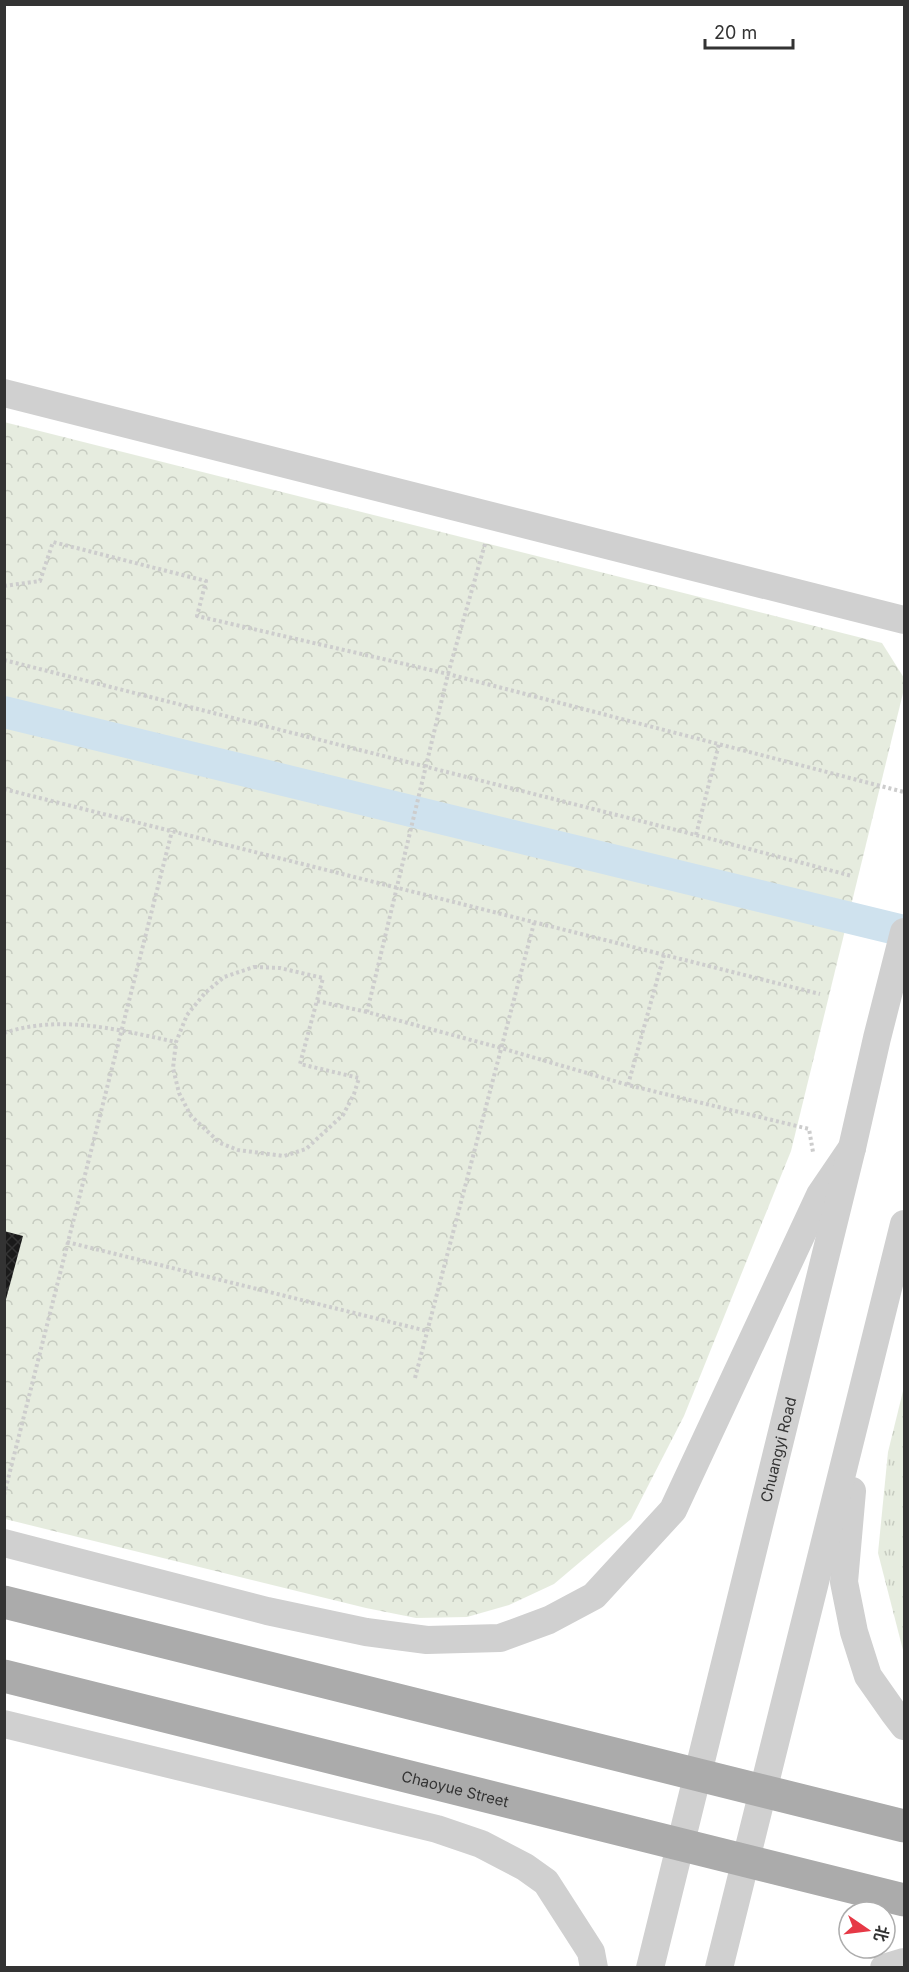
<svg xmlns="http://www.w3.org/2000/svg" width="909" height="1972" font-family="Inter,'Noto Sans SC',sans-serif">
<defs>
<pattern id="grass-tufts" width="24" height="20" patternUnits="userSpaceOnUse" patternTransform="scale(1.5)"><rect width="24" height="20" fill="#e6ecdf"/><path d="M3 7l-1-3M5 7V3M7 7l1-3M15 17l-1-3M17 17v-4M19 17l1-3" fill="none" stroke="#c6cbc0"/></pattern>
<pattern id="forest-crowns" width="20" height="18" patternUnits="userSpaceOnUse" patternTransform="scale(1.5)"><rect width="20" height="18" fill="#e6ecdf"/><path d="M2 6a3 3 0 1 1 6 0M12 15a3 3 0 1 1 6 0" fill="none" stroke="#c6cbc0"/></pattern>
<pattern id="building-cross-hatch" width="8" height="8" patternUnits="userSpaceOnUse" patternTransform="scale(1.5)"><rect width="8" height="8" fill="#1a1a1a"/><path d="M0 0l8 8M0 8l8-8" fill="none" stroke="#333"/></pattern>
</defs>
<rect width="100%" height="100%" fill="#fff"/>
<path fill="url(#grass-tufts)" d="M904,1387V1654L878,1553L888,1452Z"/>
<path fill="url(#forest-crowns)" d="M4,422L882,643L904,678V689L791,1151L684,1416L631,1519L554,1584L509,1605L467,1617L416,1618L366,1608L5,1519Z"/>
<g fill="none" stroke-linecap="round" stroke-linejoin="round">
<path stroke="#cfe2ee" stroke-width="32" d="M4,712L904,931"/>
</g>
<path fill="url(#building-cross-hatch)" d="M4,1231L23,1236L5,1303H4Z"/>
<g fill="none" stroke-linecap="round" stroke-linejoin="round">
<path stroke="#cdcdcd" stroke-width="4" stroke-dasharray="3 3" stroke-linecap="butt" d="M485,544L448,674L367,1012L501,1048L628,1085L809,1129L813,1152
M4,586L40,581L53,542L206,581L197,616L448,674L904,792
M4,660L696,835L852,876
M4,789L820,994
M696,835L719,744
M254,967L280,968L323,978L300,1064L359,1078L354,1094L343,1115L306,1149L284,1156L238,1150L220,1143L191,1116L179,1093L173,1068L176,1042L187,1015L205,993L224,977Z
M317,1001L367,1012
M4,1033C61,1014 119,1030 176,1042
M628,1085L664,955
M67,1242L427,1331
M415,1378L534,923
M4,1495L172,831"/>
<g stroke="#d0d0d0" stroke-width="28">
<path d="M4,393L904,620"/>
<path d="M852,1491L844,1582L854,1632L868,1676L894,1713L904,1726"/>
<path d="M4,1543L267,1611L366,1632L427,1640L500,1638L549,1620L594,1596L673,1510L820,1195L852,1148"/>
<path d="M4,1724L437,1829L481,1844L525,1867L546,1882L591,1952L594,1968"/>
<path id="s1" d="M650,1968L852,1148L877,1038L904,932"/>
<path d="M719,1968L904,1224"/>
<path d="M884,1968L904,1962"/>
</g>
<g stroke="#ababab" stroke-width="33">
<path d="M4,1602L904,1826"/>
<path id="s2" d="M4,1676L904,1900"/>
</g>
</g>
<g text-anchor="middle" dominant-baseline="central" stroke-width="6" stroke-linejoin="round" paint-order="stroke">
<g font-size="15" fill="#333" stroke="#fff">
<text stroke="none"><textPath href="#s1" startOffset="534">Chuangyi Road</textPath></text>
<text stroke="none"><textPath href="#s2" startOffset="465">Chaoyue Street</textPath></text>
</g>
</g>
<rect width="909" height="1972" fill="none" stroke="#333333" stroke-width="12"/>
<g transform="translate(867 1930) rotate(104)"><circle r="28" fill="#ffffff" stroke="#adadad" stroke-width="1.5"/>
<path d="M0-4.5L10 22L0 15L-10 22Z" fill="#e63946"/>
<text y="-9" font-size="16" font-weight="bold" text-anchor="middle" fill="#333333">北</text>
</g>
<path d="M705 39v9h88v-9" fill="none" stroke="#333333" stroke-width="3"/>
<text x="714" y="39" font-size="18" fill="#333333" stroke="#ffffff" stroke-width="4.5" paint-order="stroke">20 m</text>
</svg>
